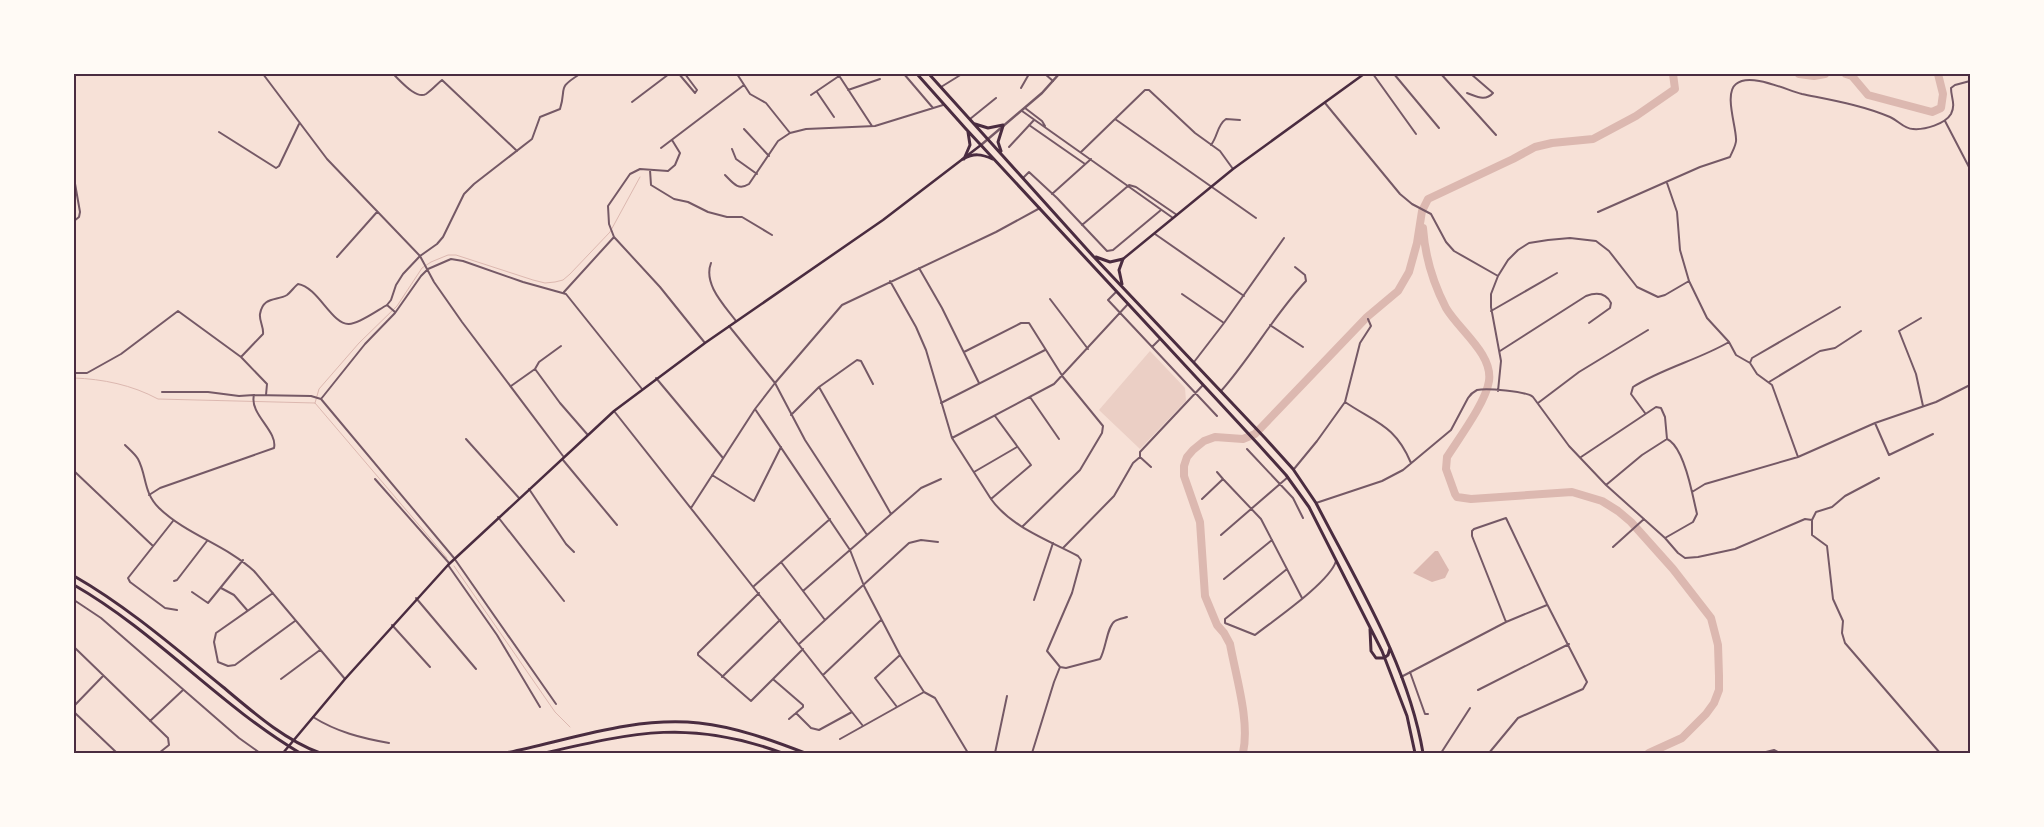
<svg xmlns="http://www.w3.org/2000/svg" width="2044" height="827" font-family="'DejaVu Sans',sans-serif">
<rect width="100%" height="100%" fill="#f7e1d7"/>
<path fill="#ebcfc5" d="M1150,351L1185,388L1186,401L1140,449L1099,410Z"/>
<path fill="#dcb8b0" d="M1435,551H1438L1449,570L1445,578L1432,582L1413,573Z"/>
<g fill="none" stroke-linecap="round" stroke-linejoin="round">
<path stroke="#dcb8b0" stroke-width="1" d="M74,378C103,379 132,385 158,399L315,403L447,558
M315,403L319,389L359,343L397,306L422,268L431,262L448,255H456L533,280L545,283L555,282L563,280L570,274L610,232L640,177
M454,566L555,712L570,727"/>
<path stroke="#dcb8b0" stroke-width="8" d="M1799,74L1814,76L1825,74
M1846,74L1852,76L1868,95L1932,112L1941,108L1943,94L1938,74
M1423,228C1425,256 1433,283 1446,308C1459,330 1493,354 1489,381C1486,402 1459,438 1447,457L1446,469L1455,494L1457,497L1471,499L1572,492L1602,501L1618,511L1631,522L1673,569L1711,618L1718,645L1719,676V690L1714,703L1706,714L1682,738L1649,753
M1243,753C1250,721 1236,677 1230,644L1224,633L1217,625L1205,596L1200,522L1184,476V466L1187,457L1193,450L1204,441L1215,437L1243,439L1255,434L1367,317L1398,291L1409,272L1417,243L1422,211L1428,199L1513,159L1535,147L1552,143L1593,139L1636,116L1675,89L1673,74"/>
<path stroke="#755966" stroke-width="2" d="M263,74L327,159L420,256L434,282L462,322L563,456
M393,74C400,80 416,100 426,94C432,90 437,84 442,80L517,151
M679,74L695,93
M685,74L697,90L695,93
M737,74L750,94L766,103L790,133
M838,74L872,126
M904,74L933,108
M1045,74L1053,81
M1373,74L1416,134
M1394,74L1439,128
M1441,74L1496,135
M941,87L962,74
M1021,88L1029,74
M848,90L880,79
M817,92L834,117
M1467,93C1476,96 1485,102 1493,93L1471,74
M811,95L839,76
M632,102L669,74
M1325,103L1400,194L1412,204L1431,214L1446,242L1454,251L1498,276
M1025,108L1042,121L1045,126
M1022,111L1173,218
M970,119L996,98
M1115,119L1256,218
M1945,121L1970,169
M1029,125L1085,164
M744,129L769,156
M219,132L276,168L279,166L299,124
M672,140L680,153L675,165L668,171L640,169L630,174L608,206L609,224L614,237L660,287L705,343
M1211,145C1218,136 1217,125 1226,119L1240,120
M1009,147L1034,120
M661,148L744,85
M732,149L736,159L757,174
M1081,152L1145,90H1149L1195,133L1220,151L1233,169
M650,170L651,185L674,199L688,202L708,212L727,217H742L772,235
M725,175C733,183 738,191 749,184L778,141L790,133L806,129L875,126L943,105
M74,178L80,212L79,217L74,221
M1023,178L1029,172L1057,198L1107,251L1113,250L1161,210
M1667,183L1677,212L1680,250L1689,281L1707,318L1729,342L1736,355L1750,363L1757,374L1772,385L1798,457
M1129,185L1136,187L1177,215
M1052,194L1091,159
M1598,212L1700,167L1730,157C1732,152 1737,144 1736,139C1736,126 1724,93 1736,84C1750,72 1786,90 1802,94C1831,100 1862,105 1890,117C1899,121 1904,129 1913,129C1925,130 1945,124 1951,114C1956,104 1951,98 1951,88L1955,85L1970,81
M1082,225L1128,186
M1155,234L1244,296
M337,257L377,212
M711,263C703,284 724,305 736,321
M919,268L942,308L979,383
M890,281L916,327L926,350L952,438L991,499C1011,527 1048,540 1078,556L1081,560L1072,593L1047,651L1060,667L1054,682L1032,753
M564,292L614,237
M1116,292L1108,300L1217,416
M1182,294L1224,323
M1050,299L1088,349
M387,305L395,312
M1491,311L1557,273
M1921,318L1899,331L1916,374L1923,406
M1270,325L1303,347
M729,326L775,383L805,440L867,535
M561,346L539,362L535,369L560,403L587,434
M1152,347L1159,340
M1500,351L1586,296C1597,292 1606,293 1611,303L1610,308L1589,323
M964,352L1021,323H1029L1063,377L1103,426L1102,433L1080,470L1023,526
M1194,362L1224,323L1284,238
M1750,363L1752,358L1840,307
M74,373H87L121,354L178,311L241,357
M656,378L723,458
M1769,382L1820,351L1835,348L1861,331
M511,386L535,369
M819,387L891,514
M1221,391C1252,356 1274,315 1306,281L1305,275L1295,267
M1498,391L1501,361L1491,307V294L1498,276L1508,260L1518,250L1529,243L1548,240L1570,238L1596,241L1609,251L1637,287L1658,297L1665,295L1689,281
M162,392H208L239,396L254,395
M266,395L267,384L241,357L263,334C264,327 259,321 260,314C263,296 277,301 287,295C291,292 294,287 298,284C318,287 332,325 349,324C359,324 378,310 387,305L391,300L396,285L403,274L420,256L437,244L443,237L464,194L474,184L532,139L540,117L560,109C567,87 556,89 580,74
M1030,397L1059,439
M321,399L365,344L395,313L421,276L428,269L451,259L463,261L523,282L566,294L642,389
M1345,402C1376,423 1395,425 1411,463
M941,403L1045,350
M1538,403L1579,372L1648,330
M755,409L850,550L864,586L900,655L924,692L935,698L968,753
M614,411L863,726
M1645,413L1631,394L1633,387C1663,368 1698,360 1729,342
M791,415L819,387L857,360L861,361L873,384
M1875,423L1889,455L1933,434
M952,438L1054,384L1128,304
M466,439L519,498
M125,445C129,449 135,454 138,459C147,476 143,492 159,508C187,535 226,545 254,571L345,679
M1247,449L1293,498L1303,518
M1581,457L1656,407L1661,408L1665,417L1667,439
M563,460L617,525
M1151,467L1140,457V452L1203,385
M1294,469L1317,441L1345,402L1360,343L1371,326L1368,319
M74,471L153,546
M974,472L1017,447
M1217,472L1223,479
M712,475L754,501L781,447
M1879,478L1845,496L1832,507L1816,512L1812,520V535L1827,546L1833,599L1843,621L1842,633L1845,643L1940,753
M375,479L449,563
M1606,485L1642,455L1667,439C1681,445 1689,479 1692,492
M529,489L566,544L574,552
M149,495L160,488L274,448C278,431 249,414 254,395L311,396L321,399L454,558L556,704
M991,499L1031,465L995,416
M1202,499L1223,479L1261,519L1302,598
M1316,503L1382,481L1403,470L1451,430L1468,398C1470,395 1473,392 1477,390C1486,388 1526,391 1533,397L1569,446L1606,485L1665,538L1678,553L1685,558L1698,557L1735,549L1805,519L1812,520
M691,508L755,409L775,383L842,305L996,232L1040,208
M498,517L564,601
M173,521L128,578L130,582L165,608L177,610
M1221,535L1288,477
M1665,538L1693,522L1697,514L1692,492L1705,484L1798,457L1875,423L1936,402L1970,385
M1613,547L1644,519
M1063,548L1114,496L1133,463L1140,457
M781,562L825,620
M448,565L497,635L540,707
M1287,569L1225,619V623L1255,635C1274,620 1330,582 1336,561
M1224,579L1272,540
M174,581L177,580L207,541
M754,586L830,519
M221,588L234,595L247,610
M803,591L921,488L941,479
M192,592L208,603L243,560
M273,593L216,633L214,642L218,662L228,666L235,665L295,621
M759,593L698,653V655L751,701L803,649
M416,598L476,669
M74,600L101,618L239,738L260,753
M1034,600L1053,543
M392,625L430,667
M799,644L909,543L921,540L938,542
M74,647L168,738L169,745L159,753
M1060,667L1066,668L1100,659C1106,649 1107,626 1115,621C1118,619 1124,618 1127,617
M1410,672L1425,714H1428
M823,675L881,620
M722,677L780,620
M1401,677L1506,622L1547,605
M281,679L320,650
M774,680L803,705V707L796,713L811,728L819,730L852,712
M1478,690L1569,644
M74,706L103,676
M897,707L875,678L900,655
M74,712L117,753
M313,717C337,732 361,738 389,743
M789,719L796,713
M150,721L183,690
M840,739L924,692
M995,753L1007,696
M1441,753L1470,708
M1489,753L1518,718L1583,689L1587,682L1547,604L1506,518L1474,529L1472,531V536L1506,622
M1762,753L1774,750L1780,753"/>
<path stroke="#755966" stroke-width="2.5" d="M981,145L1042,93L1059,74"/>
<path stroke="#4a2c40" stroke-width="2.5" d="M1123,259L1233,169L1364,74
M283,753L345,679L448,565L614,411L705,343L883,220L981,145"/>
<path stroke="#4a2c40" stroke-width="3" d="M917,74L966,129L1258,444L1286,475L1309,507L1382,651L1407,716L1415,753
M929,74L1093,256L1265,438L1293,469L1316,503C1357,583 1408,664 1423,753
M975,124L988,128L1003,125
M1001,151L998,142L1003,126
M963,159C974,153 981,154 993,159
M964,159L970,145L968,132
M1096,257L1110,262L1123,259
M1122,284L1119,270L1123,259
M74,576C128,607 175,648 223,687C253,712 283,739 320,753
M74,585C156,632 219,705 300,753
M1370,629L1371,651L1376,658H1384L1388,655L1390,648
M506,753C569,740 634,716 699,723C736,727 771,740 805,753
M545,753C635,732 692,719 782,753"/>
</g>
<rect width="2044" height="827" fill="none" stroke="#fffaf5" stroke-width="150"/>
<rect x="75" y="75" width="1894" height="677" fill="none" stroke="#4a2c40" stroke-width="2"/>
</svg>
